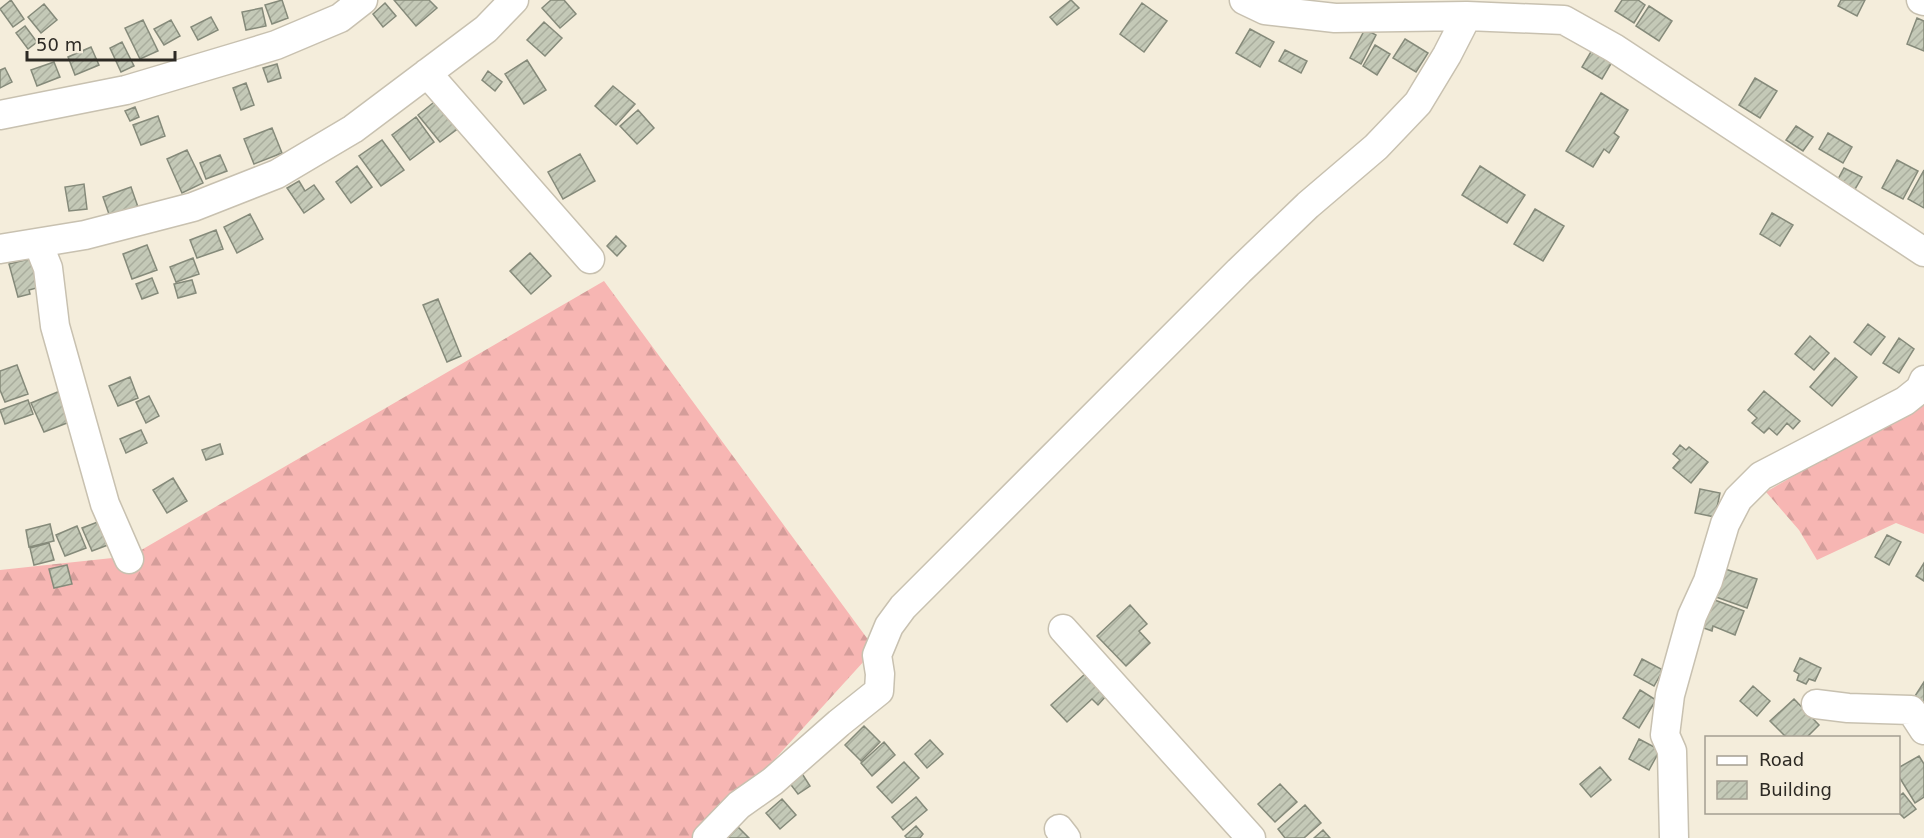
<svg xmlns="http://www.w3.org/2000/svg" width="1924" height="838" font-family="'DejaVu Sans',sans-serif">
<defs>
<pattern id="forest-firs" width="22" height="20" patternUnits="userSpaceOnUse" patternTransform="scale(1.5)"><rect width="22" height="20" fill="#f7b6b3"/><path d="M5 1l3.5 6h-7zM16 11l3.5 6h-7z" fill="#d49d9a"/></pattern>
<pattern id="building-hatch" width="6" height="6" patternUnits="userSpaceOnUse" patternTransform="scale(1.5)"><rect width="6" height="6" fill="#c4c9b7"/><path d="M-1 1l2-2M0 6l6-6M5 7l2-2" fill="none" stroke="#a9ad9d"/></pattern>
</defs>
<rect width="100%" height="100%" fill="#f4eddb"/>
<path fill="url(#forest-firs)" d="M604,281L875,649L703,838H0V570L131,556Z
M1924,405V534L1896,523L1817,560L1799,530L1766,492L1890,420Z"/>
<path fill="url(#building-hatch)" stroke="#858a7a" stroke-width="1.5" d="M11,0L24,19L13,27L0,9Z
M282,0L288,18L272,24L265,5Z
M394,0H429L437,8L416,26Z
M551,0H564L576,14L560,28L542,8Z
M1071,0L1079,8L1057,25L1050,17Z
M1622,0H1638L1645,5L1634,23L1615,11Z
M1841,0H1865L1857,16L1838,6Z
M385,3L396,16L383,27L373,14Z
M1142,3L1167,21L1144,52L1120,34Z
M44,4L57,20L41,33L28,17Z
M1649,6L1672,21L1659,41L1636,26Z
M262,8L266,26L246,30L242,12Z
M211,17L218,30L198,40L191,27Z
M1917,18L1924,21V51L1907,44Z
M143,20L158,51L140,59L125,28Z
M171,20L180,36L164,45L154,29Z
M544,22L562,38L545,56L527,40Z
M25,26L37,42L28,49L16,33Z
M1250,29L1274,42L1260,67L1236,53Z
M1365,29L1376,35L1361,64L1350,58Z
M1405,39L1428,53L1416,72L1393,58Z
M122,42L134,66L121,72L110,48Z
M1375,45L1390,54L1377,75L1363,66Z
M91,47L99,65L75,75L68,57Z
M1285,50L1307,61L1301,73L1279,61Z
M1592,50L1612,62L1602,79L1582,67Z
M527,60L546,90L524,104L505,74Z
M54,62L60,77L37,86L31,70Z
M277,64L281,78L268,82L263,68Z
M5,68L12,82L0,88V70Z
M488,71L502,82L495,91L482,80Z
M1755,78L1777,91L1760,118L1739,105Z
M246,83L254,105L241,110L233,88Z
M613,86L635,104L616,125L595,106Z
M1601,93L1628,110L1614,133L1619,137L1609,153L1604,149L1593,167L1566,151Z
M438,99L460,127L440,142L418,115Z
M135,107L139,117L130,121L125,111Z
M638,110L654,128L637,144L620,126Z
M158,116L165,136L141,145L133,125Z
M416,117L434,142L410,160L392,135Z
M1796,126L1813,137L1803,151L1786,140Z
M272,128L282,153L254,164L244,139Z
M1828,133L1852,147L1843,163L1819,149Z
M382,140L404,170L381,186L359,156Z
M187,150L203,183L182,193L167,159Z
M580,154L595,181L563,199L548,172Z
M220,155L227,171L206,179L200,163Z
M1897,160L1918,171L1903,199L1882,188Z
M357,166L372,187L351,203L336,182Z
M1480,166L1525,195L1507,223L1462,195Z
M1844,168L1862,177L1854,191L1837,181Z
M1924,170V208L1908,199Z
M299,181L305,191L314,185L324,199L304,213L287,188Z
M84,184L87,209L69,211L65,187Z
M131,187L138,207L110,217L103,197Z
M1535,209L1564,226L1543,261L1514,244Z
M1772,213L1793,225L1780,246L1760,234Z
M250,214L263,239L237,253L224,227Z
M216,230L223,249L197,258L190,240Z
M616,236L626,246L617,256L607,246Z
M147,245L157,270L132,279L123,254Z
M530,253L551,276L531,294L510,271Z
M33,258L40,287L29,290L30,294L18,297L9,264Z
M193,258L199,274L176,282L170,267Z
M152,278L158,293L142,299L136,284Z
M192,280L196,293L178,298L174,284Z
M438,299L461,356L447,362L423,305Z
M1868,324L1885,337L1871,355L1854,342Z
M1810,336L1829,353L1814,370L1795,354Z
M1899,338L1914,349L1899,373L1883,363Z
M1835,358L1857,377L1832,406L1810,387Z
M17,365L28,394L5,402L0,390V371Z
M130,377L138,398L118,406L109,386Z
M60,391L72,421L44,432L31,403Z
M1764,391L1800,421L1793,429L1787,423L1777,435L1769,428L1764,433L1752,423L1757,418L1748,410Z
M149,396L159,416L146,423L136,402Z
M28,400L33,414L5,424L0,410Z
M141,430L147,443L126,453L120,439Z
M220,444L223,454L206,460L202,450Z
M1680,445L1686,450L1689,447L1708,462L1691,483L1673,468L1680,460L1673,454Z
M173,478L187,501L167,513L153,490Z
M1700,489L1720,493L1715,517L1695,513Z
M103,520L113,543L92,551L82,528Z
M50,524L54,541L29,547L26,530Z
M77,526L86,548L65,556L56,535Z
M1887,535L1901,542L1889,565L1875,557Z
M49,543L54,560L34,565L30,548Z
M1924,563V581L1916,576Z
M67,565L72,584L54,588L49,569Z
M1725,569L1757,579L1747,608L1716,597Z
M1712,599L1744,611L1735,635L1713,626L1712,631L1701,627Z
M1130,605L1147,624L1139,631L1150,643L1126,666L1097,636Z
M1800,658L1821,668L1815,681L1809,679L1806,684L1797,680L1799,674L1794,671Z
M1642,659L1663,670L1654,686L1634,675Z
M1085,674L1106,696L1098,705L1092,699L1067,722L1051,705Z
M1924,682V702L1915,696Z
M1753,686L1770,701L1757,716L1740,701Z
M1640,690L1656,700L1639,728L1623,718Z
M1794,699L1819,725L1806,738H1787L1770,721Z
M864,726L880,742L861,761L845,745Z
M1639,739L1660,750L1649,770L1629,759Z
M930,740L943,754L927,768L915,754Z
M884,742L895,755L872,776L861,763Z
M1919,756L1924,764V797L1915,803L1898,775V768Z
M904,762L919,778L892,803L877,787Z
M1600,767L1611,780L1591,797L1580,784Z
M801,772L810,786L798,794L788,781Z
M1280,784L1297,802L1275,822L1258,804Z
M1903,793L1916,809L1904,818L1898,812V797Z
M916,797L927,810L903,830L892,817Z
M782,799L796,815L780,829L766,813Z
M1305,805L1321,823L1304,838H1285L1278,829Z
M732,821L749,838H715Z
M916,826L923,834L920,838H907L905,836Z
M1323,830L1330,838H1314Z"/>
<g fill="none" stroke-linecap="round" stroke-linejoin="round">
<g stroke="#c8c1b0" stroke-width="31">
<path id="minor" d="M1244,0L1265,10L1335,18L1467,16L1564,20L1614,48L1924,252
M1921,0L1924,1
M427,73L590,259
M0,115L126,90L240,56L276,45L340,18L363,0
M38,243L48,268L55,326L105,504L129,559
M0,249L85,235L193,207L277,174L353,129L486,29L514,0
M1063,629L1251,838
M1816,704L1848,708L1911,710L1924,730
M1059,829L1066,838
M707,838L739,805L773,781L839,723L879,691L880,674L877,655L889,626L903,607L1239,271L1308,205L1376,147L1418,103L1447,55L1467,16
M1674,838L1672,751L1665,735L1670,695L1692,616L1708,581L1725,524L1738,499L1761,476L1905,401L1920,389L1924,380"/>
</g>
<use href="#minor" stroke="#fff" stroke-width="28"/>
</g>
<rect x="1705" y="736" width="195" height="78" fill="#f4eddb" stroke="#a49f92" stroke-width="1.5"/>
<rect x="1717" y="756" width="30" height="9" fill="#ffffff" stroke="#a49f92" stroke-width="1.5"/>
<text x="1759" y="766" font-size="18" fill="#2d2a24">Road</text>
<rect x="1717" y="781" width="30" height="18" fill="url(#building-hatch)" stroke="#a49f92" stroke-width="1.5"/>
<text x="1759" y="796" font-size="18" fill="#2d2a24">Building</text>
<path d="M27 51v9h148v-9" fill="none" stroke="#2d2a24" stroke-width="3"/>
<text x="36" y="51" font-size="18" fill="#2d2a24" stroke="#f4eddb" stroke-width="4.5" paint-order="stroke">50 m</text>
</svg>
